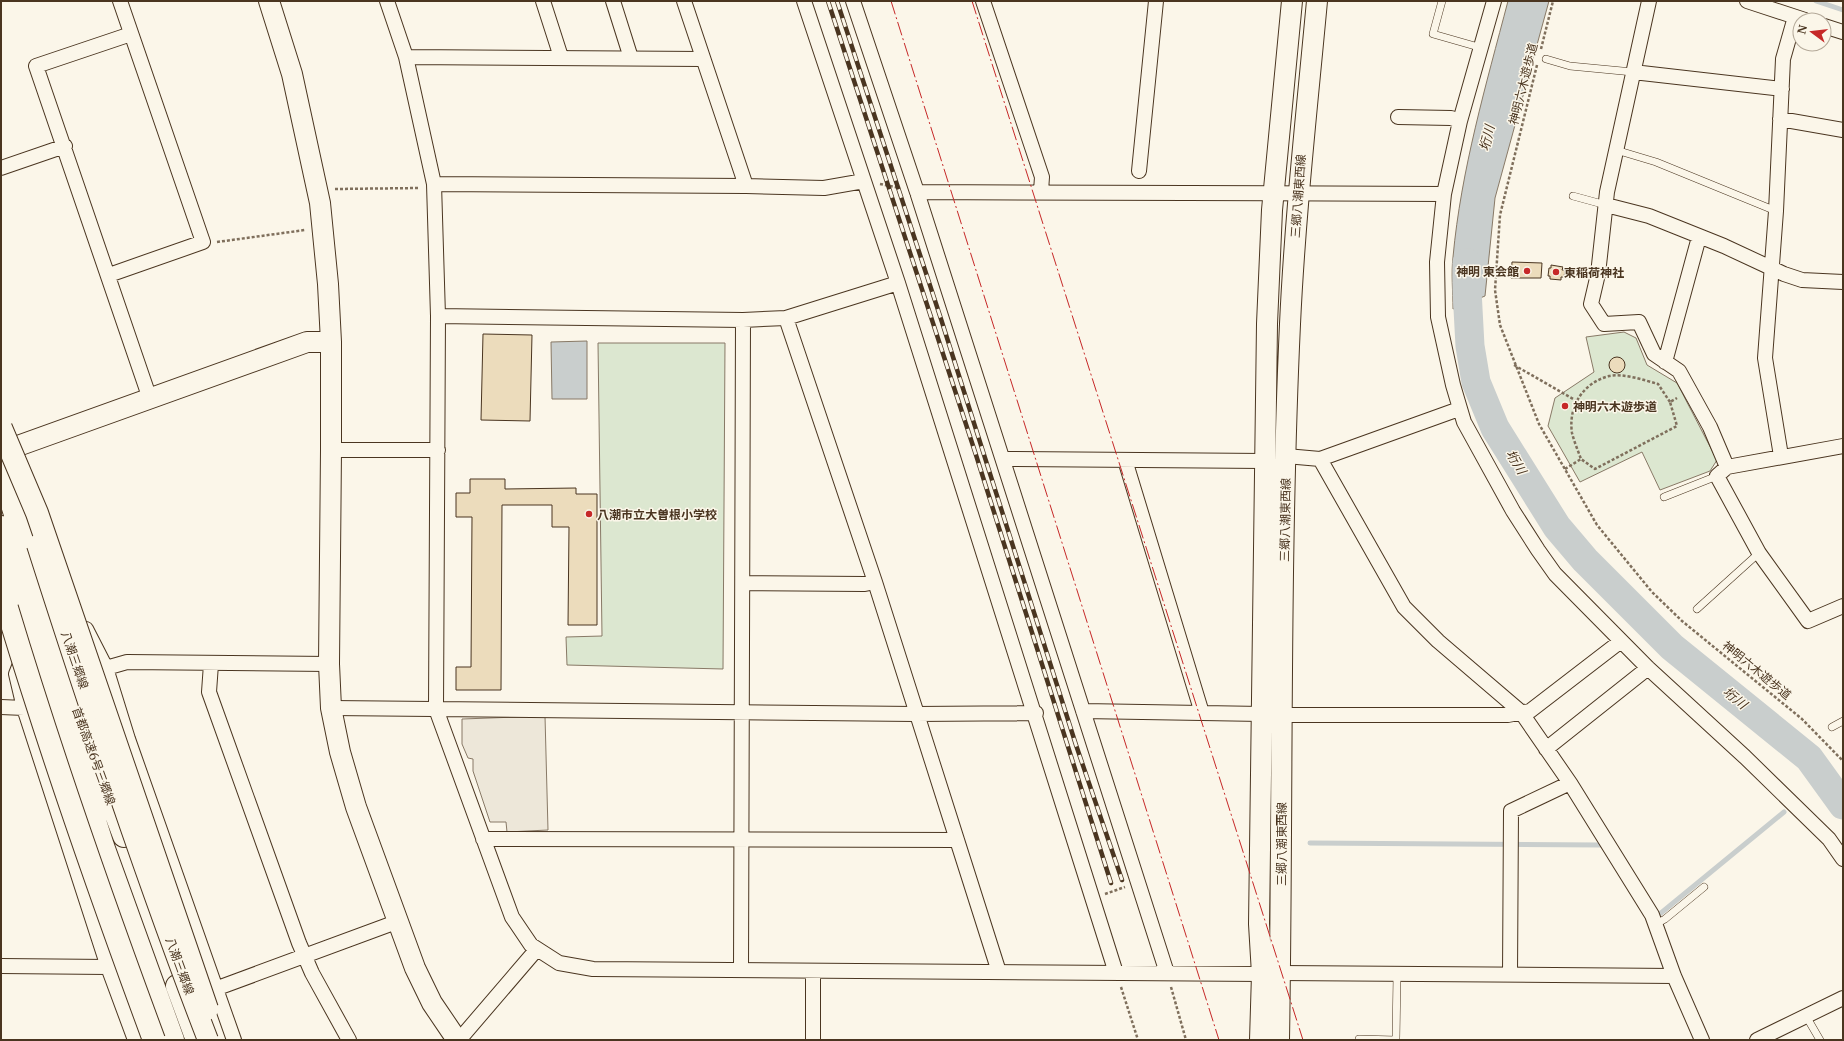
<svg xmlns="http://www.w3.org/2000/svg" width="1844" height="1041" font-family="Merriweather,'Noto Sans JP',serif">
<rect width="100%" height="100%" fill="#fbf6e9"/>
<path fill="#dce7d0" stroke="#887966" d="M1624,332L1636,338L1647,365L1677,383L1717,460L1710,471L1660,490L1642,452L1580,482L1548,426L1555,398L1594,372L1586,337Z
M598,343H725L723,669L567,665L566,637L602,636Z"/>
<path fill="#ede7d9" stroke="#887966" d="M545,716L548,830L507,832L506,822H490L473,771V759L468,758L462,744V719Z"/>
<path fill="#c9cecd" stroke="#887966" d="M1508,1H1549L1495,198L1485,296L1453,309C1453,291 1451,274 1453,257C1461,170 1486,85 1508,1Z
M587,341V399H552L551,342Z"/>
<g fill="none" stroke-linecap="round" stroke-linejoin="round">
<path stroke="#c9cecd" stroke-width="5" d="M1816,1L1843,10
M1310,843L1601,845
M1661,913L1784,812"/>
<path stroke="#c9cecd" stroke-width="29" d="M1467,263V290L1470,346L1476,382L1495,428L1557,527L1585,560L1672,647L1809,758L1843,805"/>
</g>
<path fill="#ecdcbc" stroke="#4a3520" d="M1512,262L1542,263L1541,278H1511Z
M1551,265L1563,267L1562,270H1565L1564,277H1561V280L1550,279V276H1548L1549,268H1551Z
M483,334L532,335L530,421L481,420Z
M1609 365a8 8 0 1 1 16 0a8 8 0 1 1-16 0Z
M470,479H505V489L576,488V494H597V625H568L569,527H552V505H502L501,690H456V667H471L472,517H456V493H470Z"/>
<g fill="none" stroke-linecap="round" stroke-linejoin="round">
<g stroke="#4a3520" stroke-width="8">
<path id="lane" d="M1442,1L1433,34L1482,48
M1546,59L1570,66L1633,72
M1616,150L1656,162L1776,211
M1573,196L1606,205
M1664,497L1717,476
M1697,609L1759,553
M1832,727L1843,721
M1656,924L1665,919L1704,887
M1806,1016L1820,1040
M1359,1039L1396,1040
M1396,1040L1397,975"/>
</g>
<g stroke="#4a3520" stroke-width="16">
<path id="street" d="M387,1L406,57L434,184L438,316L436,709L512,917L531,945L559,963L593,969L1262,974
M543,1L561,57
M613,1L631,58
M684,1L746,186
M804,1L898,283L1116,973
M853,1L917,192L1167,973
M983,1L1042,177L1041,191
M1494,1L1460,121L1444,194L1437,262L1438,317L1453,385L1464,422L1513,511L1538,550L1555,574L1648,668L1745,757L1829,839L1843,859
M1649,1L1607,192L1598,274L1591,304L1604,324L1639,322L1654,354L1679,371L1710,427L1727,467L1843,446
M1747,1L1805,20
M1824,26L1843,32
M131,34L36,66L150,399
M406,57L703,59
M1633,72L1782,89
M1398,117L1451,118L1460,121
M1780,119L1843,130
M1,168L65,146
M1139,171L1156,1
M434,184L746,186L824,188L864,181
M917,192L1444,194
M1606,205L1649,216L1724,246L1784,274L1802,280L1843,282
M109,275L203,242L120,1
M438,316L743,320L786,318L898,283
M786,318L875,582L999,972
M1665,362L1699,237
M331,450H438
M1286,456L1320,459L1459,409
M1781,456L1765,358L1776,211L1783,59L1795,17
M1003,459L1264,461
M1320,459L1404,607L1438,641L1521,712L1570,783L1652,915L1674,976L1702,1040
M1125,460L1202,713
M1727,467L1717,476L1759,553L1808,621L1843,606
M743,583L865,584L875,582
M86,629L106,668L128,739L234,1040
M22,659L16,674L24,708L108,967L135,1040
M211,664L209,692L299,943L312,973L349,1040
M106,668L127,662L329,664
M1,707L24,708
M331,708L915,714L1036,713
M1083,711L1262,714
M1282,715H1508L1530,711L1621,641
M1546,749L1648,668
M483,839L957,840
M1,966L108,967
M741,970L743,320
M1280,973L1674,976
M1510,974L1511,811L1570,783
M215,989L399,921
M459,1040L537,949
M813,1040V971
M1757,1040L1843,998"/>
</g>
<g stroke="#4a3520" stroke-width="22">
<path id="secondary" d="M269,1L292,74L320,203L328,284L331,342V450L329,664L331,708L340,752L356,807L415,968L432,1003L453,1034L459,1040
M1,452L307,342H331
M1,572L12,606
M1260,1040L1262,974L1259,924L1267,324L1272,210L1292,1
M1279,1040C1283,801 1279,562 1290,324C1295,216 1307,109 1317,1"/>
</g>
<g stroke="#4a3520" stroke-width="24">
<path id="highway" d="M1,470L79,716L124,836
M1,527L103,846L173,1040
M1,590L7,608
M177,986L197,1040"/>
</g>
<path stroke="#7f6f5c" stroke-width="2.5" stroke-dasharray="3 2" stroke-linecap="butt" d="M1541,49L1553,1
M1537,65L1500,215L1495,290L1500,325L1539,424L1597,525L1652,592L1682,621L1802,719L1843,761
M880,184L900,188
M335,189L420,188
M217,242L305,230
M1565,274L1583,277
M1514,365L1575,400
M1670,402L1658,384C1644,380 1623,373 1609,376C1583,383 1568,406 1572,433C1574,441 1578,451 1581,459L1595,469L1677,426L1670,402L1677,398
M1565,469L1581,459
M1105,894L1125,887
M1121,987L1138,1040
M1171,987L1186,1040"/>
<use href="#lane" stroke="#fbf6e9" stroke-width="7"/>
<use href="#street" stroke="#fbf6e9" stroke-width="14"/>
<use href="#secondary" stroke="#fbf6e9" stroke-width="20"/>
<use href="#highway" stroke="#fbf6e9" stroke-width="22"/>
<g stroke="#4a3520" stroke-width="4.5">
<path id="rail" d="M828,1L976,455L1111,883
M837,1L941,319L1076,745L1122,880"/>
</g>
<use href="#rail" stroke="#fbf6e9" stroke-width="3" stroke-dasharray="9" stroke-linecap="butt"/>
<g stroke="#4a3520" stroke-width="22" stroke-linecap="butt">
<path id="secondary-bridge" d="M37,545C90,711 145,877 208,1040"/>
</g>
<g stroke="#4a3520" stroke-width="24" stroke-linecap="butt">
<path id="highway-bridge" d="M1,428L37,513L207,1009
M7,608C51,754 101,897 154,1040"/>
</g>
<use href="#secondary-bridge" stroke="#fbf6e9" stroke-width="20"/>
<use href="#highway-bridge" stroke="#fbf6e9" stroke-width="22"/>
<path stroke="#c62828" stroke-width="1" stroke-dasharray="14 3 2 3" stroke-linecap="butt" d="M891,1L1219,1040
M972,1L1303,1040"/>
</g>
<g fill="#c62828" stroke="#fbf6e9" stroke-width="1.5">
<circle cx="1527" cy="271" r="4"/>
<circle cx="1556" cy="272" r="4"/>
<circle cx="1565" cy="406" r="4"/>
<circle cx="589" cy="514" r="4"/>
</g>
<g text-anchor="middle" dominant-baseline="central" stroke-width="3" stroke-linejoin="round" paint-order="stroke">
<g font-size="12" fill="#4a3520" stroke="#fbf6e9">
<text transform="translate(1523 84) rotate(-76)">神明六木遊歩道</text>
<text transform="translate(1298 196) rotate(-86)">三郷八潮東西線</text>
<text transform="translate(1285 520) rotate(-89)">三郷八潮東西線</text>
<text transform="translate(75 660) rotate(71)">八潮三郷線</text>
<text transform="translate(1757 670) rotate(39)">神明六木遊歩道</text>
<text transform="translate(94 756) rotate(70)">首都高速6号三郷線</text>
<text transform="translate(1281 844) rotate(-90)">三郷八潮東西線</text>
<text transform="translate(180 966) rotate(70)">八潮三郷線</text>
</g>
<g font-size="12" font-weight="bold" fill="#4a3520" stroke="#fbf6e9" text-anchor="start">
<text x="1519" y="271" text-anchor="end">神明 東会館</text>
<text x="1564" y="272">東稲荷神社</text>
<text x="1573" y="406">神明六木遊歩道</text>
<text x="597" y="514">八潮市立大曽根小学校</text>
</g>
<g font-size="13" font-style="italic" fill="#4a3520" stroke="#fbf6e9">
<text transform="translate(1487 138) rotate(-77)">垳川</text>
<text transform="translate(1516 462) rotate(59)">垳川</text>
<text transform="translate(1735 698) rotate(39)">垳川</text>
</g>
</g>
<rect width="1844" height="1041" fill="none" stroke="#4a3520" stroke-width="4"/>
<g transform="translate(1812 32) rotate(285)"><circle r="19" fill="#fbf6e9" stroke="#b4a999"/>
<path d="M0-3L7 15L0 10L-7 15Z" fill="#c62828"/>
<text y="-6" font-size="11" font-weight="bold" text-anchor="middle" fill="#4a3520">N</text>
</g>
</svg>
